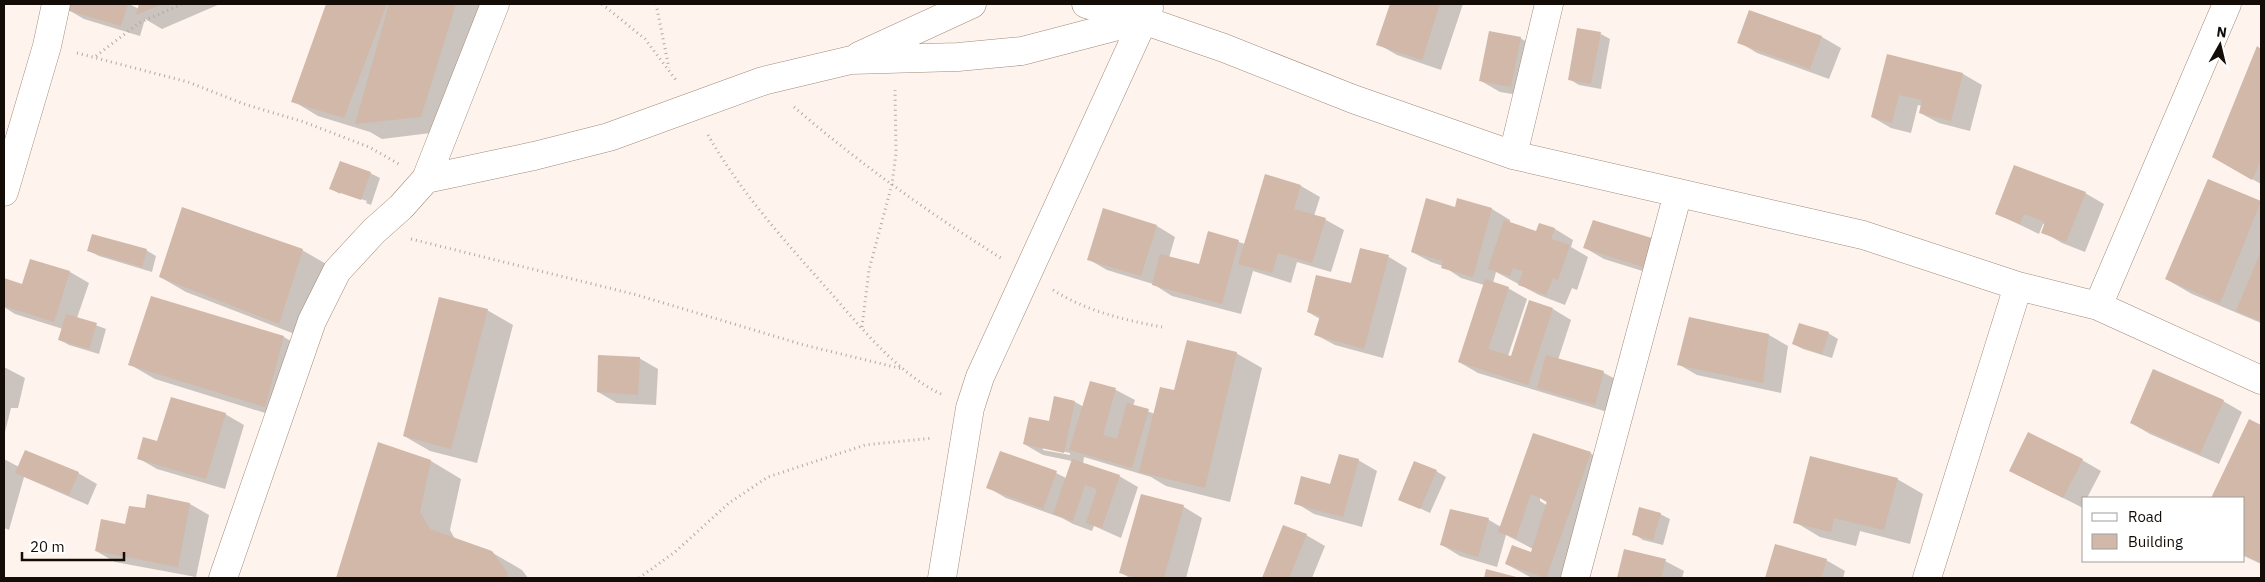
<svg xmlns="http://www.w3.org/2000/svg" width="2265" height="582" font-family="'IBM Plex Sans',sans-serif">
<rect width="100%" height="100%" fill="#fef4ed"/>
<path fill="#0003" fill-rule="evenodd" d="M66,4H129L139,9L140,4H220L162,29L145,19L140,36L84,19L65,8Z
M327,4H486L447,131L382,139L370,132L318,116L293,101Z
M1391,4H1463L1441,70L1397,55L1378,44Z
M1749,12L1822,37L1841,48L1829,79L1757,53L1739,42Z
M1601,34L1610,39L1601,89L1579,85L1569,79Z
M1520,38L1539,49L1530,97L1500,92L1481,81Z
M2258,48L2261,50V184L2213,157Z
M1888,56L1963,74L1982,85L1970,131L1939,123L1920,113L1922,106L1918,105L1911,133L1891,128L1872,117Z
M370,173L380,178L371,205L366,203L367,201L340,192V194L331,189Z
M1266,175L1301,186L1320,197L1314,216L1326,220L1344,230L1331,272L1297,262L1291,283L1253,271L1241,314L1172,296L1153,284L1107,270L1088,259L1157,226L1175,237L1169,258L1200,266L1209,232L1245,244Z
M2208,180L2261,203V323L2192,294L2166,279Z
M2085,193L2104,204L2085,252L2062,243L2043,232L2045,225L2043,224L2039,234L1997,214Z
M1456,208L1492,209L1510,220V223L1537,232L1555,229L1573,240L1571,247L1588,257L1577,290L1572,288L1565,305L1539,295L1496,272L1493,283L1508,288L1527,299L1508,356L1511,357L1553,309L1571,320L1558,360L1604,373L1623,383L1614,414L1478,373L1459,362L1484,285L1461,278L1443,266L1431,262L1412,252Z
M1593,221L1665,278L1604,259L1585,248Z
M146,250L156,256L152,272L99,256L89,251Z
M302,250L328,265L305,338L186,292L160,277Z
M1389,257L1407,268L1383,358L1335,345L1316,335L1320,319L1308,312L1352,285Z
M31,260L70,272L89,283L77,318L106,329L99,354L69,345L60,340L63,329L15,314L4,307V280L23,286Z
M487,310L513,325L477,463L430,451L404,436Z
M1690,318L1769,335L1788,346L1781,393L1697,375L1678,364Z
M1828,333L1838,339L1832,358L1803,349L1793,344Z
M284,337L309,352L291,421L155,379L129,364Z
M1236,353L1262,368L1230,502L1166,486L1151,477L1084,457L1083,464L1119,476L1138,487L1121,538L1094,526L1092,531L1073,524L1062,518L1006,498L987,487L1056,473L1066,478L1072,461L1043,455L1024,444L1075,402L1084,407L1091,382L1116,390L1135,400L1133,406L1155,414L1175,392ZM1043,447L1070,453V455L1043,450Z
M639,358L658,369L656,405L617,403L598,392Z
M4,367L25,378L18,408H11L4,436Z
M2223,401L2242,412L2219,464L2150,434L2131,423Z
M225,414L244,425L225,489L157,469L138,458L158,443Z
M2250,421L2261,426V564L2244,556V498H2213Z
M1533,434L1590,453L1616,468L1577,578H1532L1506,564L1532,554L1533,549L1506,535L1497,567L1460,556L1442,545L1451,511L1489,520L1501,527ZM1540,498L1548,503V506L1540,501Z
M379,443L431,461L461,479L450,530L455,539L491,552L522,570L528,578H337Z
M4,459L19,467L78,473L97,484L88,505L24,477L9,530L4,528Z
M1358,460L1377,471L1362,527L1314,514L1296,503L1331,486Z
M2082,460L2101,471L2087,498H2084L2083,508L2010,471Z
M1436,471L1446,477L1430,513L1400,499Z
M1897,479L1923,494L1910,544L1860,531L1856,546L1820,537L1795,522Z
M1142,495L1184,507L1202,518L1186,578H1130L1121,573Z
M190,504L209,515L196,577L115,562L96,551L146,510Z
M1660,514L1670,519L1663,545L1643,540L1634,534Z
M1284,526L1306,535L1325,546L1312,578H1263Z
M1776,545L1826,560L1845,571L1843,578H1766Z
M1625,551L1665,561L1684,571L1682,578H1618Z"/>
<path fill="#d1b8a8" d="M65,4H128L121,26L63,9Z
M139,4H162L136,15Z
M326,4H387L344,118L291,102Z
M389,4H456L421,117L355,124Z
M1390,4H1440L1422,60L1376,45Z
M1749,10L1822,36L1810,69L1737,43Z
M1577,28L1601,32L1591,84L1568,80Z
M1489,31L1521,37L1511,87L1479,81Z
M2257,46L2261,49V160L2252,180L2212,157Z
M1887,54L1963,73L1951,121L1919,113L1922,100L1899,95L1892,123L1871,117Z
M340,161L371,172L361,200L329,189Z
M2014,165L2086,192L2066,242L2041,233L2045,222L2024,214L2020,224L1995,214Z
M1265,174L1301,185L1294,209L1326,218L1312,263L1278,253L1272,273L1238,264Z
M2208,179L2261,201L2220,303L2165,279Z
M1426,198L1455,207L1457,198L1492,208L1473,277L1441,268L1443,261L1411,252Z
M182,207L303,249L279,324L159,277Z
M1103,208L1157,225L1141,276L1087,260Z
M1504,220L1536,231L1539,223L1555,228L1551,239L1570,245L1558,280L1553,278L1546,295L1518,285L1523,271L1513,268L1510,276L1488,269Z
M1593,220L1655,239L1646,268L1583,248Z
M1208,231L1239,240L1222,304L1152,285L1160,254L1199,264Z
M92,234L147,249L142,267L87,251Z
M1360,248L1389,255L1364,349L1314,335L1320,316L1307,312L1316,275L1351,283Z
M2261,251V321L2236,311Z
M30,259L70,271L54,322L4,306V278L22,284Z
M1485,279L1509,287L1488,349L1511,356L1529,300L1553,308L1528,385L1458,362Z
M151,296L284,336L265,407L128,365Z
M439,297L488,309L451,449L403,436Z
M66,314L97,323L89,349L58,340Z
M1689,317L1769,334L1763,383L1677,365Z
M1799,323L1829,332L1822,354L1792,344Z
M1187,340L1237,352L1205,488L1139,472L1160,387L1174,390Z
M598,355L640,357L638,395L597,392Z
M1546,355L1604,371L1595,405L1537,388Z
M2153,369L2224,400L2200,454L2130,423Z
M1090,381L1116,388L1103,435L1117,439L1127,403L1149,409L1132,468L1069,450Z
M1054,396L1075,401L1064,453L1023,444L1029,417L1049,421Z
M171,397L226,413L206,479L137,459L143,437L157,441Z
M2249,419L2261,425V563L2244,555V498H2211Z
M2028,432L2083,459L2063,498L2009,471Z
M1533,433L1591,452L1546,578L1505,564L1512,545L1531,552L1547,501L1531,494L1516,538L1498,532Z
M378,442L431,460L420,512L430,529L492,551L508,573L506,578H336Z
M25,450L79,472L69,495L15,473Z
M1000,451L1057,471L1043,509L986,488Z
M1339,454L1359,459L1343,517L1294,504L1301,476L1330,484Z
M1810,456L1898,478L1884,530L1834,518L1831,532L1793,523Z
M1072,459L1120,475L1102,528L1086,523L1097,489L1085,485L1073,521L1053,514Z
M1414,461L1437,470L1420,509L1398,500Z
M147,494L190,503L178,567L95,551L101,519L125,524L129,506L145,508Z
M1141,494L1184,505L1164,578H1138L1119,573Z
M1639,507L1661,513L1653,540L1632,535Z
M1450,509L1489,518L1478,557L1440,545Z
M1283,525L1307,534L1289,578H1262Z
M1775,544L1827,559L1821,578H1765Z
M1624,549L1666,559L1661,578H1617Z
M1486,569L1520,578H1484Z"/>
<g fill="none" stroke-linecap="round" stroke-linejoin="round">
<g stroke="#a18a7a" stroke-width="29">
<path id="minor" d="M1086,4L1143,20L1224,48L1353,99L1513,155L1863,235L2018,286L2098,306L2261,380
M859,56L972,4
M1513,155L1549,4
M426,179L534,156L609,137L763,81L851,60L958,57L1022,51L1141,20
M4,192L47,46L56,4
M2098,306L2227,4
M223,578L312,321L337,271L374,231L401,207L426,179L495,4
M942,578L970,408L980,377L1149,8
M1575,578L1678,193
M1927,578L2018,286"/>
</g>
<path stroke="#b3a9a3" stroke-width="3" stroke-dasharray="1 4" stroke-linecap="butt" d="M602,4L645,39L676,80
M656,4L669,68
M77,53L188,82L244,104L304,122L369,147L399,164
M96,56L139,23L182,4
M794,107C859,163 929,213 1001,258
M708,135C741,193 785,241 829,291C860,326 898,374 941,394
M411,239L637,295L804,345L903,369
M1053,290C1086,311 1124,320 1162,327
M862,327L869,270L892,184L896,153L895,90
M639,578L675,552L729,503L768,477L865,445L933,438"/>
<use href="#minor" stroke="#fff" stroke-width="28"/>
</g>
<rect width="2265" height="582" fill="none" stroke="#140c06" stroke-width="10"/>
<rect x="2082" y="497" width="162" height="65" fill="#ffffff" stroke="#a19e9b"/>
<rect x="2092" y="513" width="25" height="8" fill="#ffffff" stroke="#a19e9b"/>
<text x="2128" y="522" font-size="15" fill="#140c06">Road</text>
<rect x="2092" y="534" width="25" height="15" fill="#d1b8a8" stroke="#a19e9b"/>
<text x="2128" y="547" font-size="15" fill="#140c06">Building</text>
<g transform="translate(2220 45) rotate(8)" stroke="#ffffff" stroke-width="4" paint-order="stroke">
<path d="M0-4L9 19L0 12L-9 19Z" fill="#140c06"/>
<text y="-8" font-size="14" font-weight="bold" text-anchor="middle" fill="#140c06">N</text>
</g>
<path d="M22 552v8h102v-8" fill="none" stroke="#140c06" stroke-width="2.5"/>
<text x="30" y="552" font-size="15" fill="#140c06" stroke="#ffffff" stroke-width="4" paint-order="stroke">20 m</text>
</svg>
